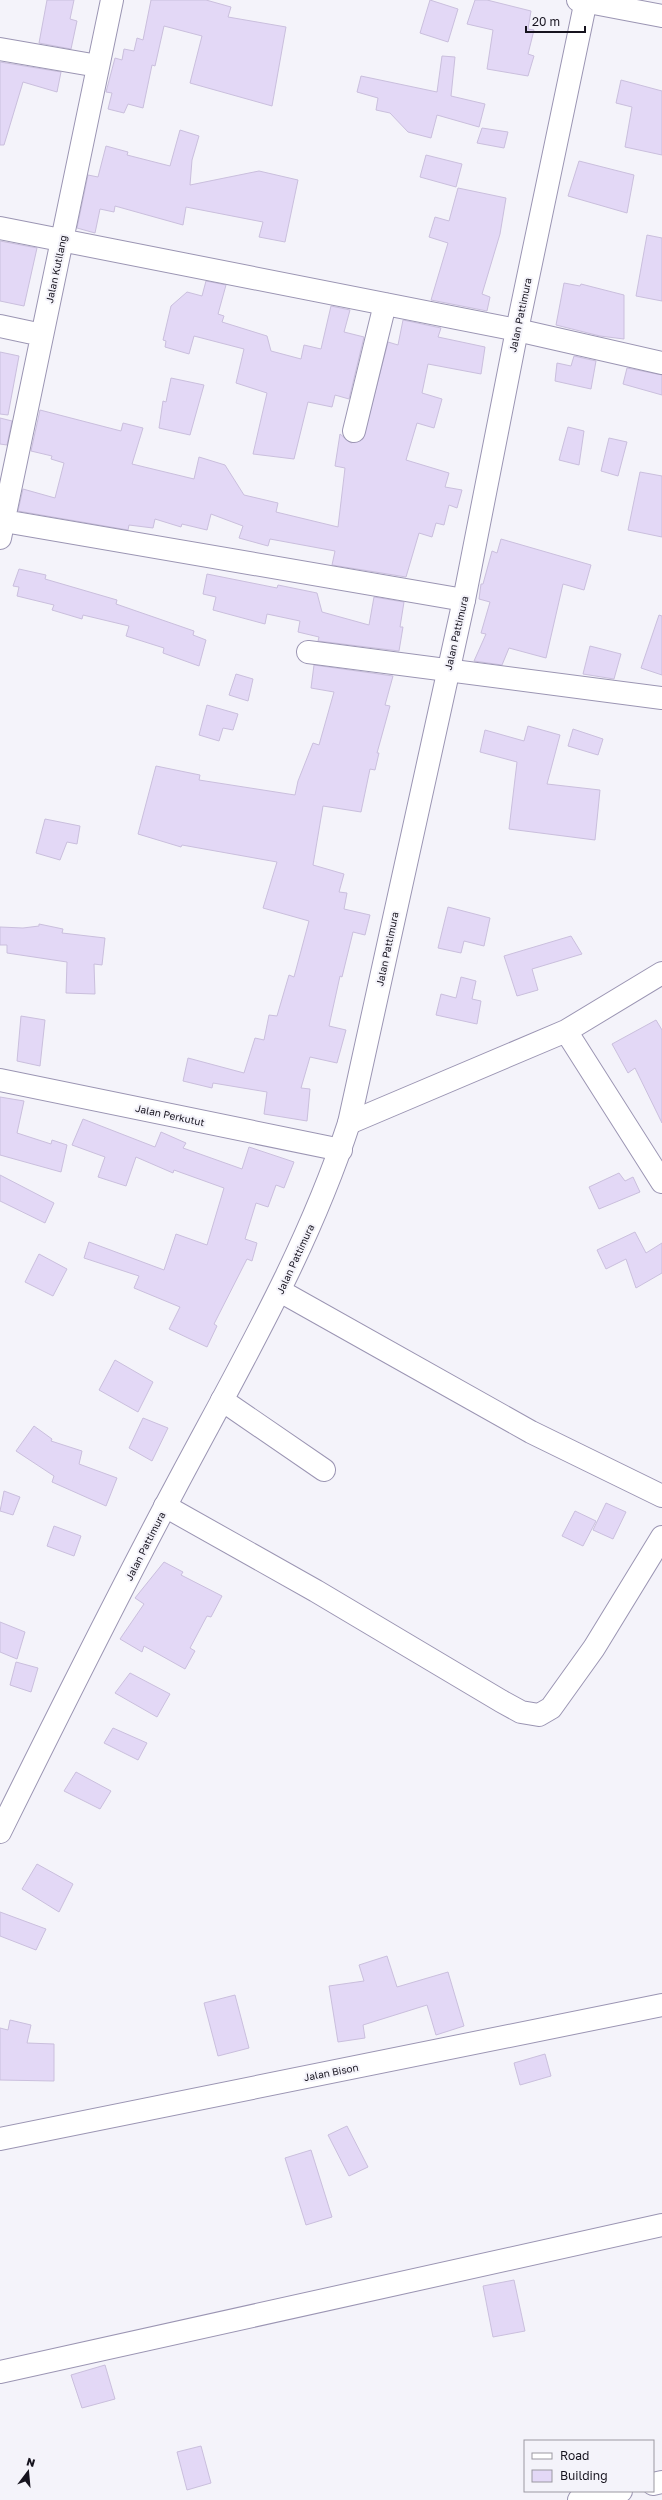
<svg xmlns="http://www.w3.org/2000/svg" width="662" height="2500" font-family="'Golos Text',sans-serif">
<rect width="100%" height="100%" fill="#f4f3fa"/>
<path fill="#e3d8f6" stroke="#cabfdd" d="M47,0H74L70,19L77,21L71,49L39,43Z
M151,0H206L231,7L228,17L286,27L272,106L190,83L202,36L164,26L155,66L152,65L143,108L128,104L124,113L108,109L112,93L106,92L115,58L122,60L124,49L134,51L137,38L143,40Z
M430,0L458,9L448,42L420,33Z
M475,0H487L531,11L528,29L534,30L528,54L534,56L528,76L487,69L493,30L467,24Z
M442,56L455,57L451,96L485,104L479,127L437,115L431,138L408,132L390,113L376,110L378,98L357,92L361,76L437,92Z
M0,62L61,72L57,92L23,82L4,145H0Z
M621,80L662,91V155L625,147L632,107L616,103Z
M482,128L508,132L504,148L477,143Z
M180,130L199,136L192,160L190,185L259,171L298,180L285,242L259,237L263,222L186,207L183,225L115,206L114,212L100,209L95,233L77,228L88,175L98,177L106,146L128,152L127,155L170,166Z
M426,155L462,164L456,187L420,177Z
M579,161L634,175L627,213L568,196Z
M458,188L506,198L500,234L482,294L490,297L487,311L431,300L448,243L429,237L435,217L449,221Z
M647,235L662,238V301L636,296Z
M0,241L37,248L24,306L0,301Z
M206,281L226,285L218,314L224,316L222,322L267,336L271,351L301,359L304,345L321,349L331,306L350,310L344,332L364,337L349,399L335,395L332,407L308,402L294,459L253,454L267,393L236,383L244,349L194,336L189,354L165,347L166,341L163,340L171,306L187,292L202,296Z
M564,283L580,286L581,284L624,295V339L600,336L556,325Z
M403,320L441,328L438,337L485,347L481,374L428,364L422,393L442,399L434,428L417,423L406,460L449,473L445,487L462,490L457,508L449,505L444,525L436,523L432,537L419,533L406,577L332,565L335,551L270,539L268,546L239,538L243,526L211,514L207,530L182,524L181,527L155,519L153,528L129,525L128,530L18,511L23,489L55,498L64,463L51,459L52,456L31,451L40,410L121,431L123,423L143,428L132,464L194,479L199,457L225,465L244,495L278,503L276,512L338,527L345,468L335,466L340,434L351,443L363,439L388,342L398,345Z
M0,352L19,356L8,415L0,414Z
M574,356L596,361L591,389L555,381L557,363L571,366Z
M627,368L662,375V395L623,384Z
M171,378L204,385L190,435L159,428L163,401L166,402Z
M0,418L12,421L7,445L0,444Z
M568,427L584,431L579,465L559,460Z
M609,438L627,442L618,476L601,471Z
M640,472L662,476V537L628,530Z
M501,539L591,565L584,590L563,584L546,658L509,648L502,665L474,661L486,634L481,633L490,602L479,599L481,584H483L492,551L497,553Z
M19,569L46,575L45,579L117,600L116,604L194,631L193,635L206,640L199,666L163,653L164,648L126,636L129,626L83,615L82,619L52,610L54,605L17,596L19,587L13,586Z
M207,574L277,588L278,585L317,593L322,612L369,625L374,597L404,602L400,627H403L399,651L318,641L319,637L298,632L300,621L267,614L265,624L213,610L216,597L203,594Z
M659,615L662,616V675L641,668Z
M590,646L621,654L614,679L583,674Z
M314,665L393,676L385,705L390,706L377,753H379L375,770L370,769L361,812L323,806L313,865L344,874L339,892L347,893L344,909L370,915L365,935L353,932L342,977L340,976L329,1026L346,1030L337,1063L310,1057L301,1088L310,1089L307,1121L264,1114L267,1092L213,1083L212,1088L183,1081L188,1058L244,1073L255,1038L264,1040L269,1015L277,1016L289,975L294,977L309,921L263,908L277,862L182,845L181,847L138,834L156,766L200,775L199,780L295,795L298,781L313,743L319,745L334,692L311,688Z
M236,674L253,679L248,701L229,695Z
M207,705L238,714L233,730L223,728L219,741L199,735Z
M528,726L560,735L547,784L600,790L595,840L509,829L517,762L480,752L485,730L524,741Z
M573,729L603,739L598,755L568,746Z
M45,819L80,826L77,844L67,842L60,860L36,853Z
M448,907L490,918L484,946L464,941L461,953L438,948Z
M39,924L63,929L62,933L105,938L102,965L94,964L95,994L66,993L67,962L7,953V945H0V927L23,928L39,926Z
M571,936L582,954L532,969L538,990L517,996L504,956Z
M461,977L476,981L472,999L481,1001L477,1024L436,1015L441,994L456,998Z
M21,1016L45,1020L40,1066L17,1061Z
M656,1020L662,1030V1123L635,1068L628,1073L612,1044Z
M0,1097L24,1101L17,1133L51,1144L52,1140L67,1145L61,1172L0,1155Z
M83,1119L155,1147L161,1132L186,1143L183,1148L242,1169L249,1147L294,1162L284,1188L276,1185L268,1207L256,1203L245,1239L257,1243L252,1261L247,1259L214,1324L217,1326L207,1347L169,1329L180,1307L134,1288L139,1276L84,1258L89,1242L164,1270L176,1234L207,1245L224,1188L174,1170L173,1173L136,1157L126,1186L98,1177L105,1157L72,1145Z
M619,1173L625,1181L633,1177L640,1192L599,1209L589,1187Z
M0,1175L54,1203L45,1223L0,1201Z
M635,1232L646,1253L662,1243V1273L636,1288L626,1259L606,1269L597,1250Z
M39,1254L67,1269L53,1296L25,1282Z
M115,1360L153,1382L138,1412L99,1390Z
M143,1418L168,1428L152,1461L129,1448Z
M34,1426L52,1439L51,1441L82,1451L79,1464L117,1478L106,1506L52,1482L54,1476L16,1451Z
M4,1491L20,1497L13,1515L0,1511Z
M606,1503L626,1512L613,1539L593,1530Z
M575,1511L596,1521L583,1546L562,1536Z
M54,1526L81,1536L74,1556L47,1546Z
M164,1562L183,1572L181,1575L222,1596L211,1617L207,1616L190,1648L195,1651L185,1669L144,1646L142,1652L120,1639L144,1604L135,1598Z
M0,1622L25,1632L17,1659L0,1652Z
M16,1662L38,1668L31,1692L10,1685Z
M130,1673L170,1694L157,1717L115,1693Z
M113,1728L147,1743L138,1760L104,1743Z
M76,1772L111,1791L100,1809L64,1791Z
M37,1864L73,1884L59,1912L22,1889Z
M0,1912L46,1929L36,1950L0,1936Z
M387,1956L397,1987L448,1972L464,2026L436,2035L427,2005L363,2025L365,2038L338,2042L329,1986L364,1981L359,1965Z
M235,1995L249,2048L218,2056L204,2003Z
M10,2020L31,2025L27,2043L54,2044V2081L0,2080V2028L8,2030Z
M545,2054L551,2076L520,2085L514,2063Z
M347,2126L368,2167L349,2176L328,2135Z
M311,2150L332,2217L306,2225L285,2158Z
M514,2280L525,2331L493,2337L483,2286Z
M105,2365L115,2399L82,2408L71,2375Z
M201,2446L211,2483L187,2490L177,2452Z"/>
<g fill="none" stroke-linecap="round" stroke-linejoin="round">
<g stroke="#9b95b3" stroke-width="24">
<path id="minor" d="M578,0L662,16
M0,49L98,66
M0,228L517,330L662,363
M0,326L42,335
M354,431L385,304
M4,521L464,600
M0,538L112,0
M308,652L662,698
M566,1031L662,1182
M0,1080L341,1150
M349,1123L566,1031L662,973
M280,1291L531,1432L662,1496
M222,1400L324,1470
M165,1506L316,1591L501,1701L521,1712L539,1715L551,1708L594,1648L662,1537
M0,2139L662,2005
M0,2372L662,2225"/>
</g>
<g stroke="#9b95b3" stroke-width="24">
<path id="major" d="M0,1832C57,1717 114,1602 175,1488C238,1369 307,1252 349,1123L464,600L517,330L586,0
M653,2484L662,2482
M579,2500L621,2491"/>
</g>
<use href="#minor" stroke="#fff" stroke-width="22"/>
<use href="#major" stroke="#fff" stroke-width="22"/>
</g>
<g text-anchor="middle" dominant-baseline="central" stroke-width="4" stroke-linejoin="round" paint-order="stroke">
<g font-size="10" fill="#16131e" stroke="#f4f3fa">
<text transform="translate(56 269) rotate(-78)">Jalan Kutilang</text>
<text transform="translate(520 315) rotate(-78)">Jalan Pattimura</text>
<text transform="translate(456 633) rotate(-77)">Jalan Pattimura</text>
<text transform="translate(387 949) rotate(-78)">Jalan Pattimura</text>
<text transform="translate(170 1115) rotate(12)">Jalan Perkutut</text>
<text transform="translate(295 1259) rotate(-65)">Jalan Pattimura</text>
<text transform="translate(145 1546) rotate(-63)">Jalan Pattimura</text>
<text transform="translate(331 2072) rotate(-11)">Jalan Bison</text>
</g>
</g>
<rect x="524" y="2440" width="130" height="52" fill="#f4f3fa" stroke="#9b99a2"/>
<rect x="532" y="2453" width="20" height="6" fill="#ffffff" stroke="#9b99a2"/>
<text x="560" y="2460" font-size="12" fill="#16131e">Road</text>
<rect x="532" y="2470" width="20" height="12" fill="#e3d8f6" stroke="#9b99a2"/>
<text x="560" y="2480" font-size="12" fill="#16131e">Building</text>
<g transform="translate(28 2472) rotate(16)" stroke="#f4f3fa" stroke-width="3" paint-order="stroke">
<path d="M0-3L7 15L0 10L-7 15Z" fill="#16131e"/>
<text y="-6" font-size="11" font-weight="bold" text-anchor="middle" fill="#16131e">N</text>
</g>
<path d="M526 26v6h59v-6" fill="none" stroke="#16131e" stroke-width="2"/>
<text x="532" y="26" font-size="12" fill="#16131e" stroke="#f4f3fa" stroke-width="3" paint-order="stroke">20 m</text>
</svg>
